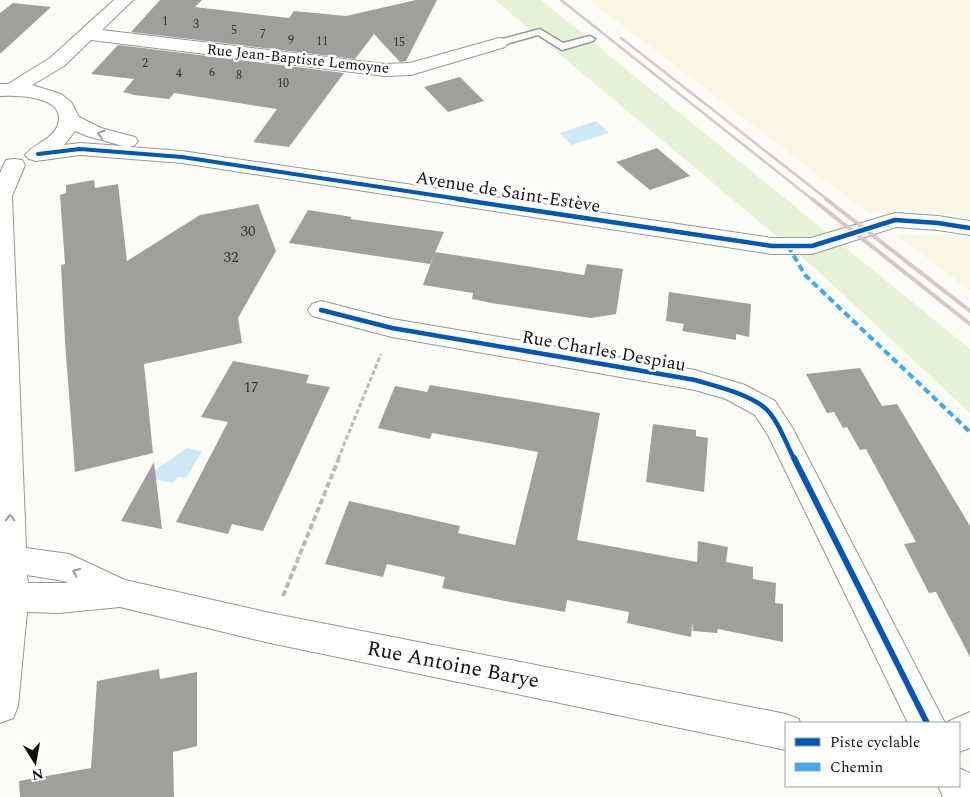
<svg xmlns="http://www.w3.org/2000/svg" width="970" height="797" font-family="Spectral,serif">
<rect width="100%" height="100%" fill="#fdfcf7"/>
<path fill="#f9f7e4" d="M589,0H970V218L936,212L892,210L869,214Z
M944,234L970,239V291L897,235Z"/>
<path fill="#e7f3d7" d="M495,0H541L970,349V413L818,271Z"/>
<path fill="#cde8f7" d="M596,121L609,133L571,145L560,133Z
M187,448L202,451L186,478L178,477L173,483L145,477Z"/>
<path fill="#a19f9c" d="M160,0H202L195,7L289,18L294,11L346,16L416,0H437L406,61L400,62L374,34L355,59L131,32Z
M13,3L51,7L0,54V13Z
M118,45L344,73L289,147L253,142L277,109L174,93L169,99L134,95L123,92L134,79L91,74Z
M460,77L484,101L448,112L424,87Z
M657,148L690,176L650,190L616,162Z
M94,180L95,188L118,184L127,261L200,215L258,204L276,251L238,318L242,343L144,364L153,453L75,472L65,342L61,265L65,264L60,195L66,193V185Z
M308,210L352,217L350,219L444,232L430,264L289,243Z
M435,252L584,275L587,264L623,269L616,314L591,318L491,303L472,299L473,293L423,285Z
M669,292L751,304L749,337L736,334V340L682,331L684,324L666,321Z
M233,361L309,375L306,383L330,387L263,531L232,524L228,534L176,522L228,422L201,417Z
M860,368L882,406L897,404L970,526V657L936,592L929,593L914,564L904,544L916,542L866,449L860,450L847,427L843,428L834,412L827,413L806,374Z
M430,385L600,413L577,540L697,562L698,541L728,547L726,562L753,567V579L776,583L775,603L783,604V642L718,629L717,633L693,631L692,623L691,637L627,623L629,612L567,600L565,612L510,602L442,588L445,577L387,564L383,577L325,564L349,501L460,526L458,533L515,545L538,452L432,433L430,439L378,428L395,386L427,392Z
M653,424L696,430V436L708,438L704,492L646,482Z
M154,462L162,529L121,521Z
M159,669L160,679L197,672V746L173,752L174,797H20L19,781L91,768L97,681Z"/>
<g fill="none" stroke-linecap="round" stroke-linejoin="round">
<g stroke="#979795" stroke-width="3">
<path id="service" d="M540,29L563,43L590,36L595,39L593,41L562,50L538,35L499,46L494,43L495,41Z"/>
</g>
<g stroke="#979795" stroke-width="2">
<path id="minor" d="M114,0H133L102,30L385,64L410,63L499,38L505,39L508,43L505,47L411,75L385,76L91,40L64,66L32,85L61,94L71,102L79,117L101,128L135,137L138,141L135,145L130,147L182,151L772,238H811L895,213L938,216L970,221V235L938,230L896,227L812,254H772L182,163L80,155L36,161L29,159L25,155C33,144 51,140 57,127C70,96 17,95 0,96V84H8L50,58ZM75,131L87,136L123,146L80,143L64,145Z
M14,159L22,160L25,165L12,196L26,548L69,554L125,580L270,613L786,714L799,719L800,723H786V750L270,643L120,607L59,613L27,612L18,706L13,718L0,723V173L6,160ZM27,575L64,581L68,583H28Z
M321,301L392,319L695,370L745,385L775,401L793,429L945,723H908L768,435L755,415L726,399L695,390L392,337L312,316L308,310L312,304Z
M970,712V748L959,752V723H945Z
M959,768L970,773V797H943L938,786H959Z"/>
</g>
<path stroke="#b9b9b8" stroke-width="3" stroke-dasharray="4.5 2.5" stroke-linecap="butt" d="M338,459L381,354"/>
<path stroke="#b9b9b8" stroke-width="4" stroke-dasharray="6 3" stroke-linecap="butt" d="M283,596L339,458"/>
<use href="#service" fill="#fffffe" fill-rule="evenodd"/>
<use href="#minor" fill="#fffffe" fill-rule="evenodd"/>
<path stroke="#d9c6c7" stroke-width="2.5" d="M561,0L813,200
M621,38L828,200"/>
<path stroke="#d9c6c7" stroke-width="4" d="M812,199L970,324
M826,199L970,311"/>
<path stroke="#3fa9f5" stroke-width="4" stroke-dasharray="7 4" stroke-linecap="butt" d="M788,246L805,275L970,432"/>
<g stroke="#fff" stroke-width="6">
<path id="cycleway-far2" d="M38,154L80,149L182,157L466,200"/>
</g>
<g stroke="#fff" stroke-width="8">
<path id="cycleway-far1" d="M457,199L772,246H812L895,220L938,223L970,228
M321,310L392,328L695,380C715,386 749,394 765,408C777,418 787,445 794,459"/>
</g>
<g stroke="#fff" stroke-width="9">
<path id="cycleway" d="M794,458L927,723"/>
</g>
<use href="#cycleway-far2" stroke="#0057b8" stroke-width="4"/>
<use href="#cycleway-far1" stroke="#0057b8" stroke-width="4.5"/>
<use href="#cycleway" stroke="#0057b8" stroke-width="6"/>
</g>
<defs><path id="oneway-chevron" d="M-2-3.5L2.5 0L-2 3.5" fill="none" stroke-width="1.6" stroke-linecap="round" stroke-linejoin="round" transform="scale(1.25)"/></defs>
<g stroke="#a0a09f">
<use href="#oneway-chevron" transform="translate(101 134) rotate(-163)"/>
<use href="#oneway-chevron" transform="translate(10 518) rotate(-92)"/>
<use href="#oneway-chevron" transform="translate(76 572) rotate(-155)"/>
</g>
<g text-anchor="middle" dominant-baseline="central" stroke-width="5" stroke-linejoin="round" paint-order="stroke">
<g font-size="12" fill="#353434">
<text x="165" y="21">1</text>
<text x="196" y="24">3</text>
<text x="234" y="30">5</text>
<text x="263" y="34">7</text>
<text x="291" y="40">9</text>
<text x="322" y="41">11</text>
<text x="399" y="42">15</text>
<text x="145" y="63">2</text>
<text x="212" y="72">6</text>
<text x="179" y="73">4</text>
<text x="239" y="75">8</text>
<text x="283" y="83">10</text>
</g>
<g font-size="15" fill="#111" stroke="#fff">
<text transform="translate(298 59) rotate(6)">Rue Jean-Baptiste Lemoyne</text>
</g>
<g font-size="15" fill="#353434">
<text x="248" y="231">30</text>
<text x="231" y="257">32</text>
<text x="251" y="387">17</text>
</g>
<g font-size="18" fill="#111" stroke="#fff">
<text transform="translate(508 192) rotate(9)">Avenue de Saint-Estève</text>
<text transform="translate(604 351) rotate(10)">Rue Charles Despiau</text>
</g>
<g font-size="21" fill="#111" stroke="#fff">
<text transform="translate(453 665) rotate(11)">Rue Antoine Barye</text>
</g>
</g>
<rect x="785" y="722" width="175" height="65" fill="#ffffff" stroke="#a0a0a0"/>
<rect x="795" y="738" width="25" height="8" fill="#0057b8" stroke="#a0a0a0"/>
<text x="830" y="747" font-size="15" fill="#111111">Piste cyclable</text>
<rect x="795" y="763" width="25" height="8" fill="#3fa9f5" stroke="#a0a0a0"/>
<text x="830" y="772" font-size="15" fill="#111111">Chemin</text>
<g transform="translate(35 762) rotate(169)" stroke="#ffffff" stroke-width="4" paint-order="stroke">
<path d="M0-4L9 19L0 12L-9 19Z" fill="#111111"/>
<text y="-8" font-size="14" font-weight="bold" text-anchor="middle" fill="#111111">N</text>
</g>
</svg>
